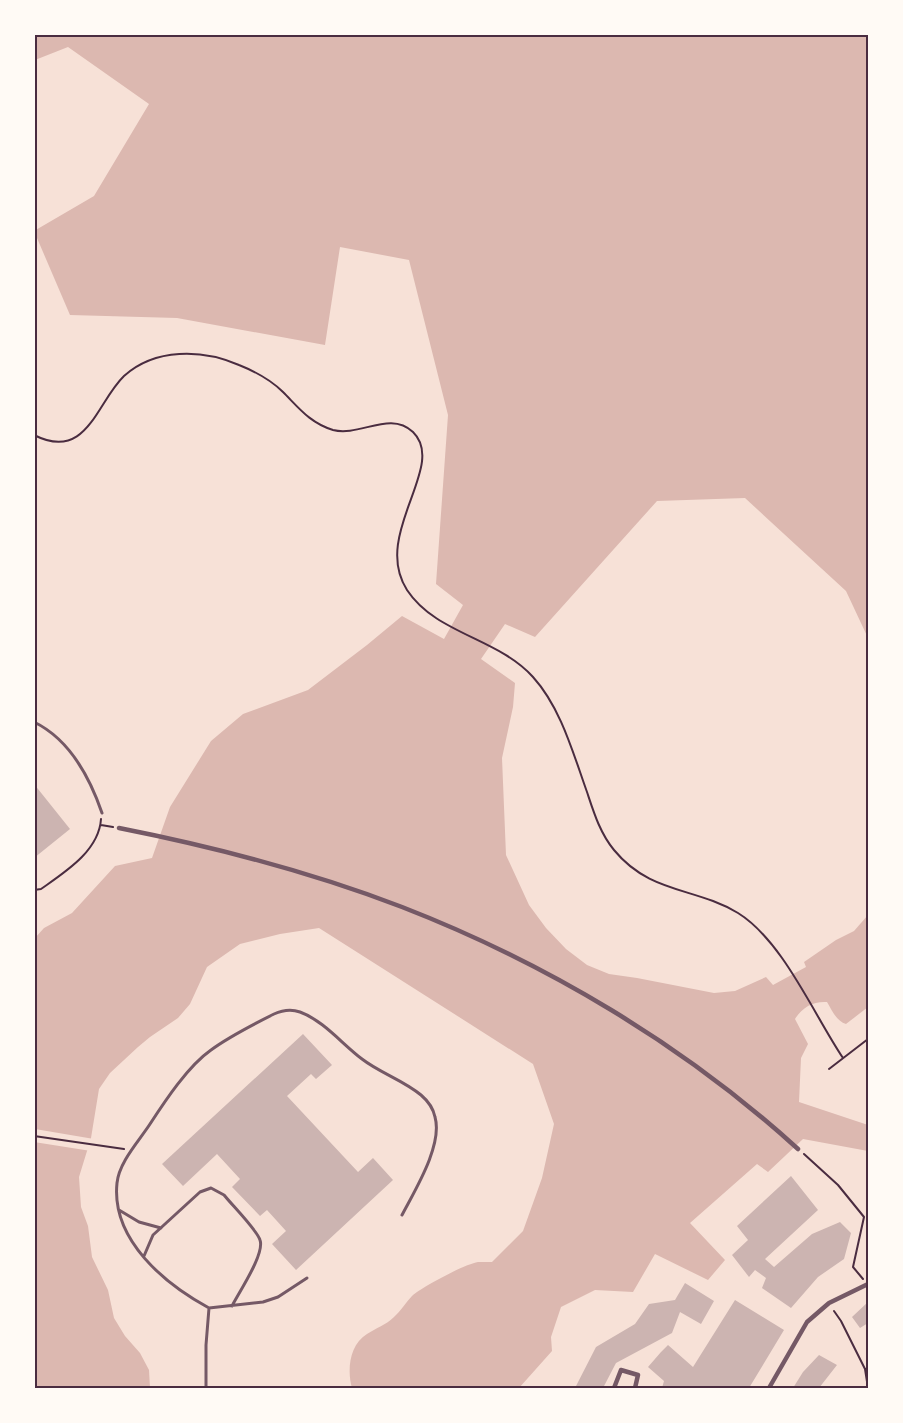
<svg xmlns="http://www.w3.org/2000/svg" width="903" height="1423" font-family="Manrope,sans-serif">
<rect width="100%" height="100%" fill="#f7e1d7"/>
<path fill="#dcb8b0" d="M35,35H868V638L846,591L745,498L657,501L535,637L505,624L481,659L515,683L513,707L502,758L506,855L529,905L546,928L566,949L587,965L609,974L637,978L714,993L735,991L766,977L773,985L806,967L804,962L836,940L854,931L868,915V1007L846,1024C836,1021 832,1010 827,1002C814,1001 802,1007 795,1019L808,1044L801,1058L799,1102L868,1125V1151L803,1139L768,1172L757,1164L690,1223L725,1260L708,1280L655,1254L633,1292L595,1290L561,1307L551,1337L552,1351L519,1388H352C347,1371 349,1345 367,1334C376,1328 386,1325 394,1317C401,1311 406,1302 412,1296C422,1287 465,1264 478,1262C482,1262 487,1262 492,1262L523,1231L542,1178L554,1124L533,1064L319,928L280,934L240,944L207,967L190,1004L178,1018L150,1037L138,1047L110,1073L99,1089L91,1138L79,1177L81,1207L88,1226L92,1257L108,1290L114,1318L125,1336L140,1353L149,1370L150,1388H35V938L44,928L72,913L115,866L152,858L170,807L211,741L243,714L308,690L367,645L402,616L444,639L463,605L436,584L448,415L409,260L340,247L325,345L177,318L70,315L34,231L94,196L149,104L68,47L35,60Z"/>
<path fill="#f7e1d7" d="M35,1129L94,1139L91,1151L34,1142Z"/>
<path fill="#ccb4b1" d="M34,784L70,829L34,858Z
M303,1034L332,1065L316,1079L311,1074L287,1096L358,1172L373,1158L393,1180L296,1270L272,1244L286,1231L267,1210L260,1216L232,1187L240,1179L217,1154L183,1186L162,1164Z
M791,1176L818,1210L765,1259L774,1267L812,1234L840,1222L851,1233L844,1259L818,1277L791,1308L762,1288L766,1278L755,1270L749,1277L732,1255L748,1240L737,1226Z
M685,1283L714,1301L701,1324L680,1312L672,1333L616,1363L603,1388H575L596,1347L635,1324L649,1304L675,1300Z
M735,1300L784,1330L749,1388H662L664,1381L648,1367L661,1352L668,1345L693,1367Z
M868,1302V1323L860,1328L852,1317Z
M819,1355L837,1365L819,1388H793L803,1372Z"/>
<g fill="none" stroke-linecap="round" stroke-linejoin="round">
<path stroke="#4a2c40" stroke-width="2" d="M34,435C87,462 96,403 124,376C155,348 202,349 239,365C254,371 271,380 283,392C299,408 310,423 333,430C360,437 390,410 413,432C448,466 371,534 407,590C436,634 498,638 533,677C561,708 573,753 587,792C594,813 600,833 614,850C650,894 695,887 738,913C783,941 814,1015 843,1058
M101,825L113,827
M34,890L41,889C65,872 99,851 101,819
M829,1069L868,1039
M34,1136L124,1149
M804,1154L838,1185L864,1217L853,1267L863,1279
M834,1311L841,1321L865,1369
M868,1388L865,1369H868"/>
<path stroke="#755966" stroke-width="3" d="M34,722C69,739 90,778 102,813
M119,1210L139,1222L161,1228
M144,1256L153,1235L200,1192L211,1188L224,1195C232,1205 257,1230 260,1240C265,1254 239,1292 232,1306
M209,1308C165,1284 111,1240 117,1183C119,1162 139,1141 150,1124C165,1101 188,1066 211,1050C230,1036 252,1025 274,1014C283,1010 291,1009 300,1012C324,1021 342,1044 362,1059C380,1073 403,1080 421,1095C428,1101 433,1107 435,1117C443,1145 415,1190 402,1215
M206,1388V1345L209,1308L263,1302L278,1297L307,1278"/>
<path stroke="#755966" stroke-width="4.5" d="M119,828C215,847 311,872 402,907C546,963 684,1045 798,1149
M614,1388L621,1370L638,1375L635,1388
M769,1388L807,1322L829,1303L868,1284"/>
</g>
<rect width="903" height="1423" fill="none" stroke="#fffaf5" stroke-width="72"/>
<rect x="36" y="36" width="831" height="1351" fill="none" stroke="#4a2c40" stroke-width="2"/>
</svg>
